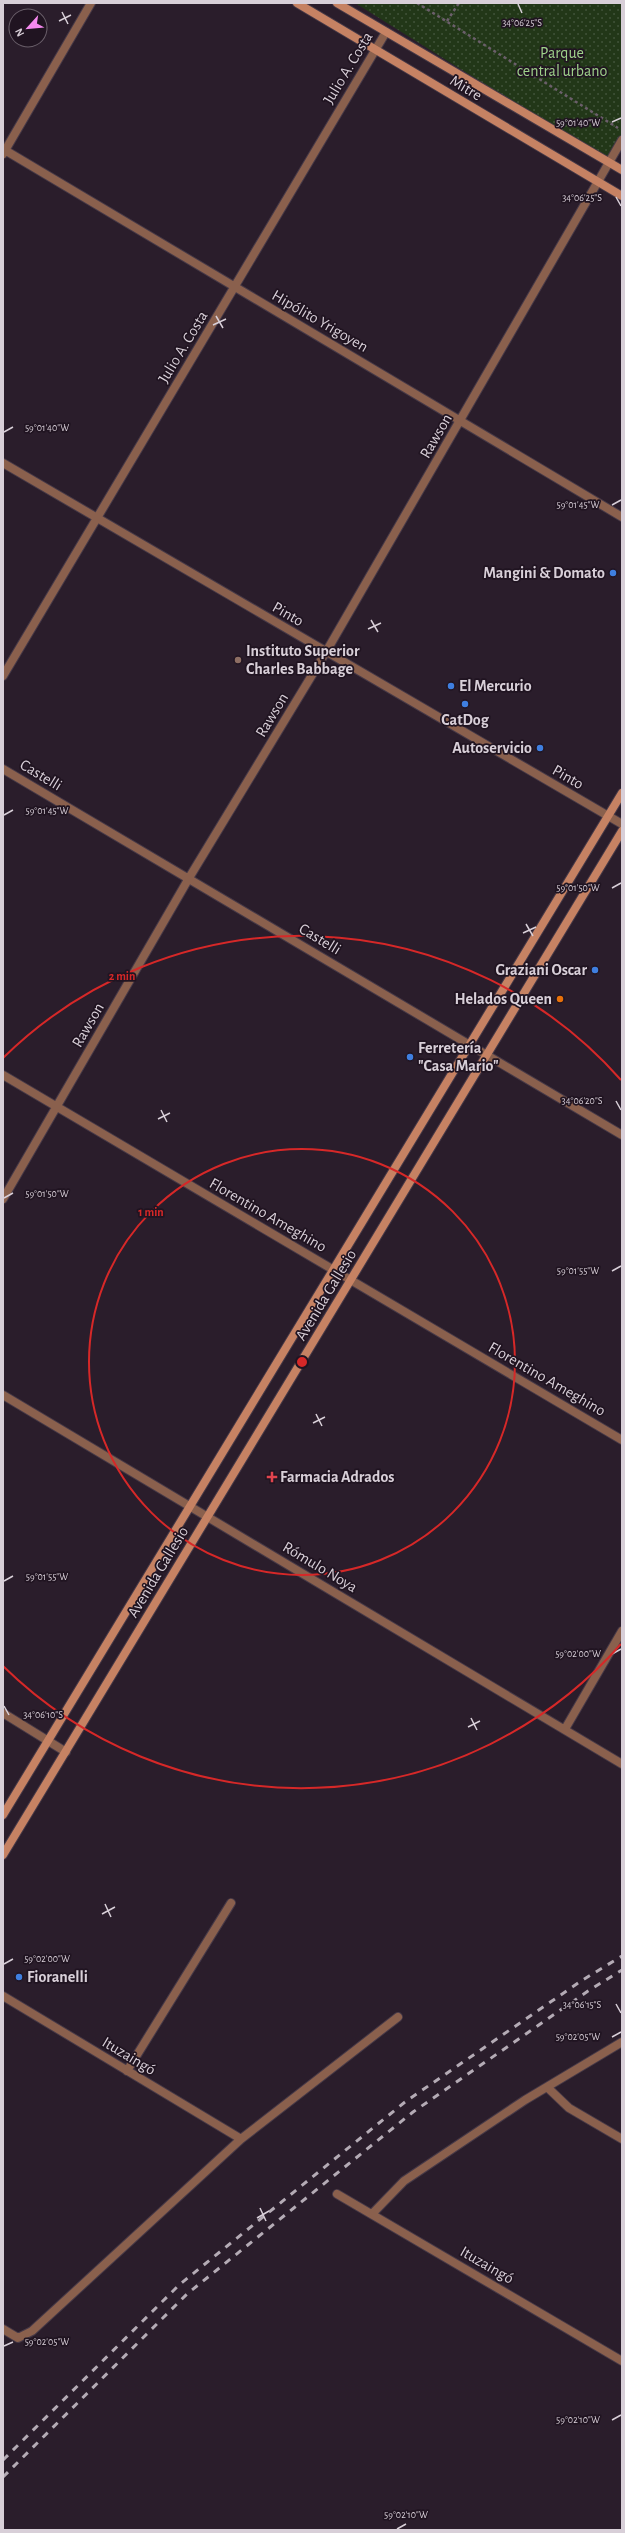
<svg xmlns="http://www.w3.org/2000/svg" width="625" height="2533" font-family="'Alegreya Sans',sans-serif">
<defs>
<pattern id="park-dots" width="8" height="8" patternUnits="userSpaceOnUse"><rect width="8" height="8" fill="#223718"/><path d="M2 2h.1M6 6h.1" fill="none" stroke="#415339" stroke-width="1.8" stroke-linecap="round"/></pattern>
</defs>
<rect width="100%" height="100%" fill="#2a1d2b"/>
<path fill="url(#park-dots)" d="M355,3H622V140L609,162Z"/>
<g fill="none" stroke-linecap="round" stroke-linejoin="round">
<g stroke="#463947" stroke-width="10">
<path id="minor" d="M3,149L622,517
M3,154L91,3
M3,463L622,824
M3,676L386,32
M3,769L622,1135
M3,1075L622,1440
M3,1199L189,878L326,652L622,140
M3,1395L622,1764
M3,1713L66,1752
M565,1729L622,1631
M3,1996L241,2139
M127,2071L231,1903
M547,2087L569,2108L622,2139
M337,2194L622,2361
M372,2214L404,2181L525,2100L622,2042
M3,2329L18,2338L32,2331L241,2139L398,2017"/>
</g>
<g stroke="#463947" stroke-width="10">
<path id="secondary" d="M297,3L622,196
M337,3L622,170
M3,1815L622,793
M3,1855L622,831"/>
</g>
<path stroke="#6b5f6b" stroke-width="2.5" stroke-dasharray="3 3" stroke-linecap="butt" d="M417,3L618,128
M447,21L459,3"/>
<use href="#minor" stroke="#8a604d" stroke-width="8"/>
<use href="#secondary" stroke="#c68263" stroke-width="8"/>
<path stroke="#b4abb5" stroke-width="3" stroke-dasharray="7 7" stroke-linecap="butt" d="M3,2460L179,2285L405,2102L581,1981L622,1956
M3,2477L187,2294L413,2112L588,1991L622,1970"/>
</g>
<path fill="none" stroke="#d8cfd8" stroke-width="1.5" d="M518,4L522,13M62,12L68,24M59,21L71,15M612,122L621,118M616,197L621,206M216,316L223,328M213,325L226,319M4,432L13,427M612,505L621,500M371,620L378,632M368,629L381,623M4,815L13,810M612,888L621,883M526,924L533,936M523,933L536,927M616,1101L621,1110M161,1110L167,1122M158,1119L170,1113M4,1198L13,1193M612,1271L621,1266M316,1414L322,1426M313,1423L325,1417M4,1581L13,1576M612,1654L621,1649M4,1706L9,1715M471,1718L477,1730M468,1727L480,1721M105,1904L111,1917M102,1914L115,1907M4,1964L13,1959M616,2004L621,2013M612,2037L621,2032M260,2208L266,2221M257,2218L269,2211M4,2346L13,2342M612,2420L621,2415M397,2529L406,2524"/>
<g fill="none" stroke="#d62828" stroke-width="2">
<circle cx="302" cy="1362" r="213"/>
<path d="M621 1644A426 426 0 0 1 3 1666M3 1058A426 426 0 0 1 621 1080"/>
</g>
<g fill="#3f7fe0" stroke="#201421" stroke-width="1.5">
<circle cx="613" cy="573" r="4"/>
<circle cx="451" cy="686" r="4"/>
<circle cx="465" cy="704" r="4"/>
<circle cx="540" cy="748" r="4"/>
<circle cx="595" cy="970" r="4"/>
<circle cx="410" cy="1057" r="4"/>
<circle cx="19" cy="1977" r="4"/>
</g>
<circle fill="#8d6e63" stroke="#201421" stroke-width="1.5" cx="238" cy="660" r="4"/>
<circle fill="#e8710a" stroke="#201421" stroke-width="1.5" cx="560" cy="999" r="4"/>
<path fill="#e0444e" stroke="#201421" stroke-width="1.5" d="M270 1471h4v4h4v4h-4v4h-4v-4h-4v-4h4z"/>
<g text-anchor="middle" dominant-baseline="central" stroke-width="3.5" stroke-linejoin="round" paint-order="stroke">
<g font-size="16" fill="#9ed18a" stroke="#201421">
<text x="562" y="53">Parque<tspan x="562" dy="18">central urbano</tspan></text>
</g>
<g font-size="16" fill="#d8cfd8" stroke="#201421">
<text transform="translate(348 68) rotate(-59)">Julio A. Costa</text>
<text transform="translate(466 88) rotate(31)">Mitre</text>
<text transform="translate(320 321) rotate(30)">Hipólito Yrigoyen</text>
<text transform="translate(183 347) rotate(-59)">Julio A. Costa</text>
<text transform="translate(436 436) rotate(-60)">Rawson</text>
<text transform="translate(288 614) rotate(30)">Pinto</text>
<text transform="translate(272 715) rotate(-59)">Rawson</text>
<text transform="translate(41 775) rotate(31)">Castelli</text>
<text transform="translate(568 777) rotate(30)">Pinto</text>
<text transform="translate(320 939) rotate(31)">Castelli</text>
<text transform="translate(88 1025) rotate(-60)">Rawson</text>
<text transform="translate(268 1215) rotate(30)">Florentino Ameghino</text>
<text transform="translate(326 1295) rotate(-59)">Avenida Gallesio</text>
<text transform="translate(547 1379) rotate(30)">Florentino Ameghino</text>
<text transform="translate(320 1567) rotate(31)">Rómulo Noya</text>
<text transform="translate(158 1572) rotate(-59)">Avenida Gallesio</text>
<text transform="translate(129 2056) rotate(31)">Ituzaingó</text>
<text transform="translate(487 2265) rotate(30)">Ituzaingó</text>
</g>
<g font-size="16" font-weight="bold" fill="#d8cfd8" stroke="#201421" text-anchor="start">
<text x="605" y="573" text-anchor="end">Mangini &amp; Domato</text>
<text x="246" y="651">Instituto Superior<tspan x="246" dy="18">Charles Babbage</tspan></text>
<text x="459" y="686">El Mercurio</text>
<text x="465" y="720" text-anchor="middle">CatDog</text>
<text x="532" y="748" text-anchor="end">Autoservicio</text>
<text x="587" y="970" text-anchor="end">Graziani Oscar</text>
<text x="552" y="999" text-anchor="end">Helados Queen</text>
<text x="418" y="1048">Ferretería<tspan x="418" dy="18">"Casa Mario"</tspan></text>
<text x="280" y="1477">Farmacia Adrados</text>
<text x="27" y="1977">Fioranelli</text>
</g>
</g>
<g font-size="10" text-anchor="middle" fill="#d8cfd8" stroke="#201421" stroke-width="3.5" stroke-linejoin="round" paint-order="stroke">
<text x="522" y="26">34°06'25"S</text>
<text x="578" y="126">59°01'40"W</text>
<text x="582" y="201">34°06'25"S</text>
<text x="47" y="431">59°01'40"W</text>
<text x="578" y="508">59°01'45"W</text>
<text x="47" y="814">59°01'45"W</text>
<text x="578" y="891">59°01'50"W</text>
<text x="582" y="1104">34°06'20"S</text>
<text x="47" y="1197">59°01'50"W</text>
<text x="578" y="1274">59°01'55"W</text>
<text x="47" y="1580">59°01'55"W</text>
<text x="578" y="1657">59°02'00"W</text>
<text x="43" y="1718">34°06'10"S</text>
<text x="47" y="1962">59°02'00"W</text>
<text x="582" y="2008">34°06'15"S</text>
<text x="578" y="2040">59°02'05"W</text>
<text x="47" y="2345">59°02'05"W</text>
<text x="578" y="2423">59°02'10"W</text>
<text x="406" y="2518">59°02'10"W</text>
</g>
<circle cx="302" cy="1362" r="6" fill="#d62828" stroke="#201421" stroke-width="2"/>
<g font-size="12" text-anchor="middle" font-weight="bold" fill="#d62828" stroke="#201421" stroke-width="3.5" stroke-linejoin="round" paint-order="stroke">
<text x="122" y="980">2 min</text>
<text x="151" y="1216">1 min</text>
</g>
<rect width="625" height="2533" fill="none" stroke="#d8cfd8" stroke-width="8"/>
<g transform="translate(28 28) rotate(243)"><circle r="19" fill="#201421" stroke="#6a5f6a"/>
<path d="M0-3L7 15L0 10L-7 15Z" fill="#f589ef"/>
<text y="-6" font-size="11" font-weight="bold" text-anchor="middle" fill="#d8cfd8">N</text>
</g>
</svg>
